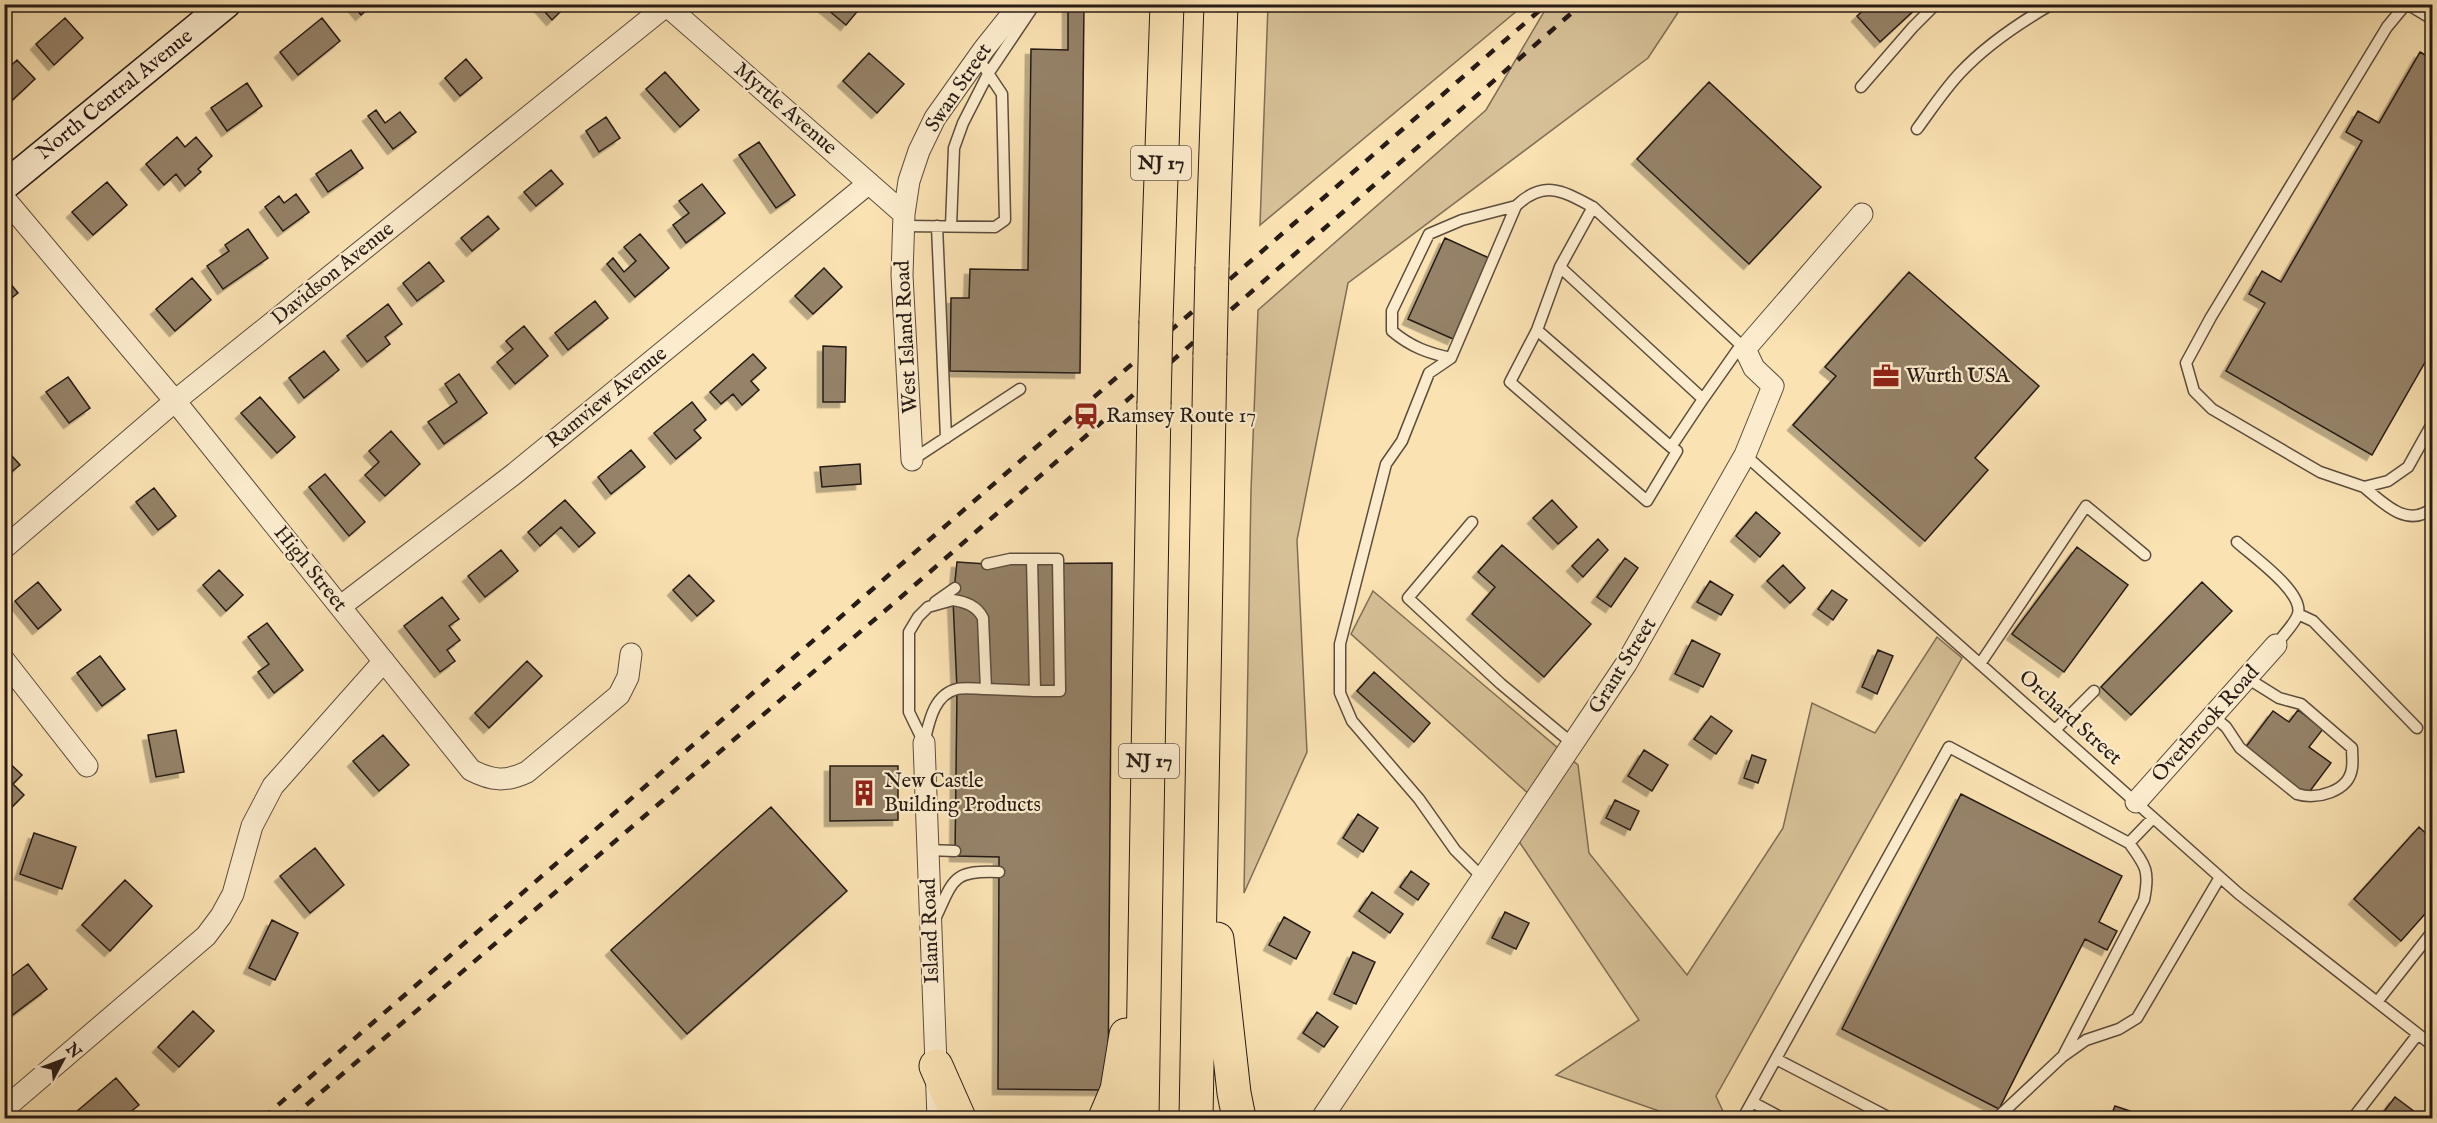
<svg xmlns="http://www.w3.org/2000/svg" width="2437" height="1123" font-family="'IM FELL English',serif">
<defs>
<filter id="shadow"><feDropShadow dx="-5.5" dy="5.5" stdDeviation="0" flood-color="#0004"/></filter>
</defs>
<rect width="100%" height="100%" fill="#fae2b2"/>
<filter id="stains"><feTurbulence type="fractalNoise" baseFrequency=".00333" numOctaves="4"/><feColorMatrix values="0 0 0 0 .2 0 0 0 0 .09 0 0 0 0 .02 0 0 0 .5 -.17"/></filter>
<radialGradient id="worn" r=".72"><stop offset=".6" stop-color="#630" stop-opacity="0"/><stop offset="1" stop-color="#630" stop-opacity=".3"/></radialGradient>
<path fill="#d6c097" stroke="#7e6e56" stroke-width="1.5" d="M1268,5V4L1524,5L1260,225Z
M1548,5H1683L1648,58L1348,283L1297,540L1307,752L1244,893L1251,490L1258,310L1486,110Z
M1373,591L1578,765L1589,853L1687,975L1783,828L1812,703L1875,733L1937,637L1962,658L1716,1096L1726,1118H1679L1556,1075L1639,1020L1508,825L1531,796L1351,634Z"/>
<path fill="#958267" stroke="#271b16" stroke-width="1.5" filter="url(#shadow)" d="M352,4H373L361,15Z
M538,4H568L552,20Z
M821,4H857L861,7L846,25Z
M1068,4H1084L1080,373L950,371L951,298H969L970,269L1028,270L1031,49L1068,50Z
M1870,4H1921L1880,42L1857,16Z
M65,18L83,38L54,65L36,44Z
M322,18L340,41L298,75L280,52Z
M2420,52L2432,59V350L2372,455L2226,371L2265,303L2249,294L2262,271L2281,282L2362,141L2346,132L2358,111L2379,123Z
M869,53L904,84L877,113L843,81Z
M466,59L482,78L460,96L445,78Z
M17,60L35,79L4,108V72Z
M665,72L699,110L680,127L646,89Z
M1709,82L1821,187L1749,264L1637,159Z
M247,83L262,106L227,131L211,108Z
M376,110L385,123L400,112L416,132L393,149L368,116Z
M606,117L620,138L599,152L586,131Z
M177,137L185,147L196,137L212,156L198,169L201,172L185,186L176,174L164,185L146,164Z
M759,142L795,195L776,208L739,155Z
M351,150L363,168L328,192L316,174Z
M551,170L563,184L536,206L524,192Z
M107,182L127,205L93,235L72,212Z
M702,184L725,213L686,243L673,225L689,213L679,201Z
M296,194L309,212L283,231L265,207L279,196L284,203Z
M488,216L499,229L472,251L461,238Z
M248,229L268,258L223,289L207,266L229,251L225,245Z
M640,234L669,268L635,297L607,264L613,258L624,272L636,261L624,247Z
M1445,238L1489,258L1453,339L1408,319Z
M429,262L444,281L417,301L403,283Z
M824,268L842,287L813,314L795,296Z
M1909,272L2039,386L1975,458L1988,470L1925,541L1793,425L1836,376L1825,367Z
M4,276L18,293L4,304Z
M192,278L211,300L175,331L156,309Z
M595,301L608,318L568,350L555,333Z
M388,304L402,324L385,337L390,344L367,362L347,336Z
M524,326L548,356L515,384L497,362L513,349L506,341Z
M823,346L846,347L845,402H823Z
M324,351L339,370L304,398L289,378Z
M753,354L766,368L751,381L759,390L742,405L733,394L721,404L710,392Z
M459,374L487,413L444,444L428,422L457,402L445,384Z
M68,377L90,408L69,423L46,392Z
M260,397L295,437L277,453L241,413Z
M692,402L706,420L694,430L701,438L676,459L654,433Z
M391,431L420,464L385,496L365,475L379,462L369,451Z
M4,447L20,465L4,478Z
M631,450L645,467L611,494L598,477Z
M860,464L861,484L822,487L820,467Z
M325,474L365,522L349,536L309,487Z
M154,488L176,516L158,530L136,502Z
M565,500L595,533L579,547L561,527L540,546L528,532Z
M1552,500L1577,527L1558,544L1533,518Z
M1756,512L1780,533L1760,557L1736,536Z
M1598,539L1608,550L1583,577L1572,566Z
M1502,545L1591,624L1544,677L1472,614L1495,587L1478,572Z
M2077,547L2128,585L2064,672L2012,634Z
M501,550L518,571L485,597L468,576Z
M1625,558L1638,568L1611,607L1597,597Z
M957,562L987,564L1112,563L1108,1090L998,1089L999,857L955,856L957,689L953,600Z
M1783,565L1805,588L1790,603L1767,581Z
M219,570L243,595L226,611L203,585Z
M689,575L714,601L697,616L673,590Z
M1710,581L1733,595L1721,615L1697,602Z
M38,582L61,610L38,629L15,601Z
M2202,582L2232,611L2131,715L2101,687Z
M1832,590L1847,600L1833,620L1818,609Z
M442,597L459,619L449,626L460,640L447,650L455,661L440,672L404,626Z
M267,623L303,670L274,693L258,672L269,664L248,637Z
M1692,640L1720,654L1703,687L1675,674Z
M1878,650L1893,656L1877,694L1862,687Z
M100,656L125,689L102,706L77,673Z
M527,661L542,676L489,728L475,713Z
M1374,672L1430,723L1414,742L1357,691Z
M2298,710L2323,729L2309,747L2331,763L2307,795L2245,748L2273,711L2289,722Z
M1711,716L1732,731L1716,754L1694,739Z
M176,730L184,772L156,777L148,735Z
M383,735L409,765L379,791L353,761Z
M1644,750L1668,765L1652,791L1628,776Z
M1752,755L1766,760L1758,783L1744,778Z
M4,758L22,775L13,784L24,795L5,814Z
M830,766H898V820L830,821Z
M1961,794L2122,876L2099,922L2117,931L2107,950L2085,939L1999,1109L1842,1029Z
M1615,800L1639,811L1630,830L1606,818Z
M771,807L847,891L687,1034L611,950Z
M1358,814L1378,828L1363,852L1343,838Z
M2419,827L2432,839V906L2401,941L2354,899Z
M34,833L76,847L62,889L20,874Z
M315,848L344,885L310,913L280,876Z
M1411,871L1429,884L1418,900L1400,887Z
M125,880L152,906L110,951L82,925Z
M1372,892L1403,914L1390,933L1359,911Z
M1505,912L1529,923L1516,949L1492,938Z
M1284,917L1310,932L1296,959L1269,945Z
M272,920L298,933L275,980L249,968Z
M1353,952L1375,962L1356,1004L1334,994Z
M28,964L47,989L6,1020L4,982Z
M193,1011L214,1031L179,1067L158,1047Z
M1317,1012L1338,1027L1324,1047L1303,1033Z
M116,1078L139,1105L123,1118H69Z
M2395,1097L2423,1118H2379Z
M2115,1106L2151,1118H2110Z"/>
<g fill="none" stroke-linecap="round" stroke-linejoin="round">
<g stroke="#5c4d3d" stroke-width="13">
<path id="service" d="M2406,4L2387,27L2211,317L2186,363L2194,391L2212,409L2320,472L2364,487L2388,481L2408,467L2432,424
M2407,4L2432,19
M1861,87L1913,27L1936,4
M1917,129C1931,110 1944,90 1960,73C1986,45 2019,23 2052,4
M903,226L995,227L1005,220L1002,94L978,58
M937,226L946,438
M951,226L954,148L963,123L988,74L1035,4
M1560,267L1537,330L1671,447L1703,399
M1537,330L1510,382L1647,501L1677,451L1671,447
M1741,345L1703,399L1560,267L1593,207L1741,345L1745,349
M1451,358C1428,353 1411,347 1392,331V311L1429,234L1462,220L1516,206
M1745,455L2239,894L2432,1045
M912,460L1020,389
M2364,487C2383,503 2408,529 2432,508
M1472,522L1408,598L1501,684L1573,744
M2237,542C2252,556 2304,592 2298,614C2295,624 2282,636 2276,645
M987,564L1010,559H1058L1060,691H1035
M953,600C966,602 977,606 983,618L986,689C977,689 965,687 957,689C933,695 929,723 924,743L909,712V632L918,617L928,607Z
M935,602L955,588
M2298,614L2313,621L2417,728
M1980,664L2086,506L2145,555
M986,689L1035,691L1032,559
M2213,716L2226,727L2240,748L2297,794C2316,800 2349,792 2352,768C2353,762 2352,755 2352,748L2301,704L2279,698L2247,678
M2055,730L2094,691
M928,850L955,851
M1482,877L1455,850L1419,799L1352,721L1340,693V644L1386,464L1402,441L1429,373L1451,358L1516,206C1544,179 1563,191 1593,207
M935,919C954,879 952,870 999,872
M2377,1002L2432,932
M2064,1054L2144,900C2150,871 2146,866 2129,843
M1776,1059L1890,1118
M1752,1102L1782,1118
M1743,1118L1949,747L2129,843L2153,818
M1997,1118L2062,1057L2086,1040L2119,1029L2137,1018L2220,877
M2353,1118L2418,1034"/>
</g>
<g stroke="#5c4d3d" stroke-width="23">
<path id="minor" d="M665,4L904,214
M4,198L175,401L471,770C492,781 506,782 527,772L619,695L628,677L631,654
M912,460L902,275L904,214L909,181L919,151L935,118L984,49L1020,4
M4,548L175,401L667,5
M341,606L514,474L869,183
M4,660L87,766
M924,743L938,1118
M2136,802L2276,645
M4,1109L206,936L221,916L233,894L252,826L273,786L384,661
M1322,1118L1626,664L1745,455L1773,386L1754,368L1745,349L1862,214"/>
</g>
<g stroke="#271b16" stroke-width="31">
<path id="secondary" d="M4,186L226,4"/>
</g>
<g stroke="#271b16" stroke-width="35">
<path id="trunk" d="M1212,267L1221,4
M1156,321L1167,4
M1217,939L1234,1093L1239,1118
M936,1066L959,1118
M1105,1118L1117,1090L1126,1035
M1142,1118L1154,404
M1196,1118L1210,355"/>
</g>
<use href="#service" stroke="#fceccd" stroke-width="10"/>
<use href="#minor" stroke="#fceccd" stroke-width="21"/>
<use href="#secondary" stroke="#fceccd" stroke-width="28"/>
<use href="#trunk" stroke="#fae2b2" stroke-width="33"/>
<path stroke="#271b16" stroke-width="4.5" stroke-dasharray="10 10" stroke-linecap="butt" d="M263,1118L1547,4
M291,1118L901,597L1582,4"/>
<g stroke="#271b16" stroke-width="35" stroke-linecap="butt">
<path id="trunk-bridge" d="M1210,355L1212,267
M1154,404L1156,321"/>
</g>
<use href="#trunk-bridge" stroke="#fae2b2" stroke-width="33"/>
</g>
<defs>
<g id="office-bare" transform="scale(2.07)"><path d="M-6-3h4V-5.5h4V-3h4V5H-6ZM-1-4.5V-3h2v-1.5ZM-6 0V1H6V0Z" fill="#8f2418" stroke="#fceccd" stroke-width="2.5" paint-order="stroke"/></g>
<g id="station-bare" transform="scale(2.07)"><path d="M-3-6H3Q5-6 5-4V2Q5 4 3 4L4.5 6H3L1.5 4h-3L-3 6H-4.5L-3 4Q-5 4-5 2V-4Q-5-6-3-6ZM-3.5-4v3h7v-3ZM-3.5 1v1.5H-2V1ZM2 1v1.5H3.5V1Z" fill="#8f2418" stroke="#fceccd" stroke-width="2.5" paint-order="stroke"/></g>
<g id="building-bare" transform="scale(2.07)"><path d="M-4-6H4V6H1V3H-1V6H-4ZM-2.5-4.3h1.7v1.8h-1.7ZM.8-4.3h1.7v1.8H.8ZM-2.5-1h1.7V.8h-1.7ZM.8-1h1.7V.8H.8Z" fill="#8f2418" stroke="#fceccd" stroke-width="2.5" paint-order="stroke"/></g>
</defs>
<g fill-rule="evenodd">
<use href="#office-bare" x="1886" y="376"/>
<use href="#station-bare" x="1086" y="416"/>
<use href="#building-bare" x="864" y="793"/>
</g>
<g text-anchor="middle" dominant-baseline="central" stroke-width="4.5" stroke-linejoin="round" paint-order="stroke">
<g fill="#fceccd" stroke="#675a4d" stroke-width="1.5">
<rect x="1131" y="146" width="60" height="34" rx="4.5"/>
<rect x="1119" y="744" width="60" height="34" rx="4.5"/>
</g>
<g font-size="20" font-weight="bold" fill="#271b16">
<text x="1161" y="163">NJ 17</text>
<text x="1149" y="761">NJ 17</text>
</g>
<g font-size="21" fill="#271b16" stroke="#fceccd">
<text transform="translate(959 88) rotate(-56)">Swan Street</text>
<text transform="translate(115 95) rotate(-39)">North Central Avenue</text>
<text transform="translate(785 109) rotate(41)">Myrtle Avenue</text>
<text transform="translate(333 274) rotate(-39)">Davidson Avenue</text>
<text transform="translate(907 337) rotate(-93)">West Island Road</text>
<text transform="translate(607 398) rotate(-39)">Ramview Avenue</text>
<text transform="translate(310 569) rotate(51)">High Street</text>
<text transform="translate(1623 666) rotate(-58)">Grant Street</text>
<text transform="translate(2070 718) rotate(42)">Orchard Street</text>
<text transform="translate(2206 724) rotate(-48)">Overbrook Road</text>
<text transform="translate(931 931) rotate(-92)">Island Road</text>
</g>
<g font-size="21" fill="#271b16" stroke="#fceccd" text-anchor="start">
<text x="1906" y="376">Wurth USA</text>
<text x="1106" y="416">Ramsey Route 17</text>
<text x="884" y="781">New Castle<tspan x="884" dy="24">Building Products</tspan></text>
</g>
</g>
<rect width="2437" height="1123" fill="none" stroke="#fae2b2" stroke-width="24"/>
<rect x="6" y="6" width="2425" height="1111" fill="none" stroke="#271b16" stroke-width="3"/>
<rect x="12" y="12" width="2413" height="1099" fill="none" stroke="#271b16" stroke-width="1.5"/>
<g transform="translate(63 1060) rotate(49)" stroke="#fceccd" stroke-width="4.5" paint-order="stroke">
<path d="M0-4.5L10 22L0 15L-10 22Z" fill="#271b16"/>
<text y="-9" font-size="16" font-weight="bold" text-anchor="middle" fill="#271b16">N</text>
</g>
<rect width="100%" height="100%" filter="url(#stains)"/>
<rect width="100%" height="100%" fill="url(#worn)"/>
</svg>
